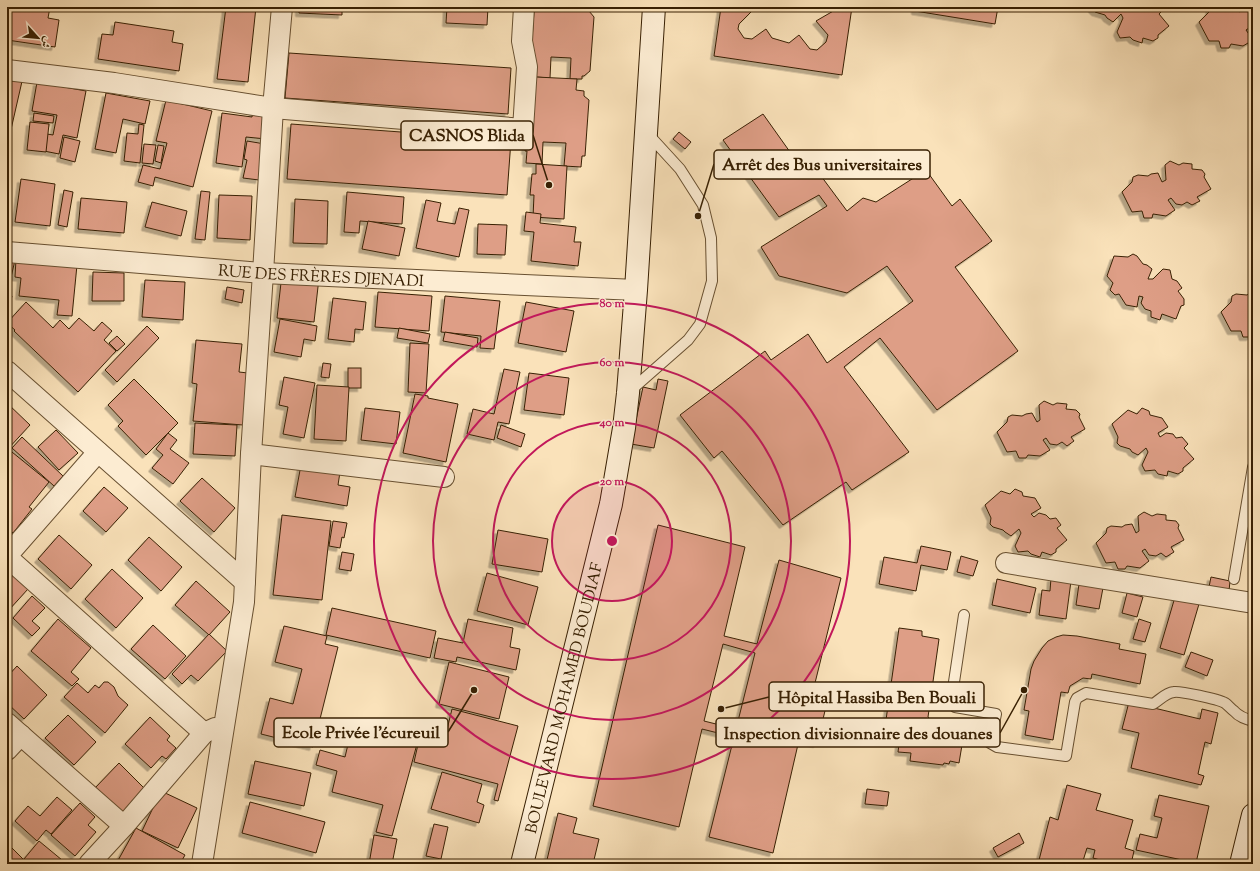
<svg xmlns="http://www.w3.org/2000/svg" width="1260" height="871" font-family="'Sorts Mill Goudy',Amiri,serif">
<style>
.building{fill:#de9e86;stroke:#382003;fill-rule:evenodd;filter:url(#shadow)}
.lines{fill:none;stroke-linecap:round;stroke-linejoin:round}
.service-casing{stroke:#685031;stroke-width:12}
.minor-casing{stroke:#685031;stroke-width:22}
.secondary-casing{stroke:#382003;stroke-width:24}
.service{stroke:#fcecd2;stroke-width:10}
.minor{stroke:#fcecd2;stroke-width:20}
.secondary{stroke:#fcecd2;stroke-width:22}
.ring{fill:none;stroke:#c2185b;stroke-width:2}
.labels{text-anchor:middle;stroke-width:3;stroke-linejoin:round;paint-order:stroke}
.street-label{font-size:16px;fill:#382003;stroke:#fcecd2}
.centre{fill:#c2185b;stroke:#fcecd2;stroke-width:2}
.ring-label{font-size:12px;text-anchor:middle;font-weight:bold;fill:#c2185b;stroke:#fcecd2;stroke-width:3;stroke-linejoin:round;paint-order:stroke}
.leader{fill:none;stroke:#382003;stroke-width:1.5}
.callout-dot{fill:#382003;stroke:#fcecd2;stroke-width:1.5}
.callout{fill:#fcecd2;stroke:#382003;stroke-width:1.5}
.callout-label{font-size:17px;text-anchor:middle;font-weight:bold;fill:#382003}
</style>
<defs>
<filter id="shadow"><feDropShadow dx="-3.5" dy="3.5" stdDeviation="0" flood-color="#0004"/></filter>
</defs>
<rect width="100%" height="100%" fill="#fae2ba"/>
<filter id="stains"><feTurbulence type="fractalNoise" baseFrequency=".005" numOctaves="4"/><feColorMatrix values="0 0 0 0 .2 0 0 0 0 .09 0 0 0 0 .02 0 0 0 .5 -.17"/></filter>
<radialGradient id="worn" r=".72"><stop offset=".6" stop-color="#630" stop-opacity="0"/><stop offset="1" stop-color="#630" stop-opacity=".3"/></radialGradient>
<g class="building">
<polygon points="7,7 50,7 48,18 59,20 55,47 7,40"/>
<polygon points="226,7 256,7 248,82 217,79"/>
<polygon points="299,7 342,7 342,15 299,13"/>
<polygon points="447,7 488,7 487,25 446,23"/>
<polygon points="539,7 589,8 589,11 594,17 590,71 584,76 582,76 582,79 570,79 571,58 551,57 550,78 536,77 530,68 534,11"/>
<polygon points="721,7 750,7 752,11 739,24 738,29 744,38 752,39 766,29 772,38 789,43 799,35 810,49 817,50 826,42 828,35 816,21 835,10 835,7 852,7 842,75 714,56"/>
<polygon points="915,7 998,7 995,24 915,11"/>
<polygon points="1092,7 1160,7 1163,10 1159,14 1169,26 1158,35 1158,38 1153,41 1143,38 1142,43 1133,40 1130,37 1120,38 1117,32 1123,18 1121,14 1113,22 1107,18 1105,15 1095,12 1092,9"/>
<polygon points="1210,7 1237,7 1239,12 1243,9 1243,7 1253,7 1253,34 1249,28 1246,30 1253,40 1243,46 1231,44 1229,48 1221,48 1219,41 1209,41 1199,22 1209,12"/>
<polygon points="115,22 174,31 172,42 183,44 179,71 98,59 102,34 113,35"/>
<polygon points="289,53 511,68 508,114 285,98"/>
<polygon points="7,73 23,77 7,147"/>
<polygon points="536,77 577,79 576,90 584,91 584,96 589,100 585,156 582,156 581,167 564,166 566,143 543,142 542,164 526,163 527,151 525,151 528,96"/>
<polygon points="37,82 86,91 77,138 63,135 59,154 44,151 47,134 53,135 57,115 32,111"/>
<polygon points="106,93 150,101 145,124 123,119 116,153 95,149"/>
<polygon points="166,100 212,111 193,187 155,177 153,186 138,182 143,165 160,169 167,143 156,141"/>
<polygon points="253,111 270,113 266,139 246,137 242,167 216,163 222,113 252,117"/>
<polygon points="34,113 54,116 53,123 33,121"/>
<polygon points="763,114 795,159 804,153 847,211 863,198 876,202 926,170 952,206 960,199 992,241 955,267 1018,351 937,410 880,338 844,367 909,452 852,490 846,482 783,525 722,451 714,458 680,415 765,351 771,360 808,334 827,363 913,301 887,266 847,293 779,276 761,247 827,206 819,195 779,217 723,140"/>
<polygon points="30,122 49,124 46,152 27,150"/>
<polygon points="139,124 144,125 140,163 124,161 127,133 138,134"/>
<polygon points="291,124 511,140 507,195 287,179"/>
<polygon points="679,132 691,142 685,149 673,139"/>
<polygon points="64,137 80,141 75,162 60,158"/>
<polygon points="247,141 265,144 259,180 243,178 247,160 244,159"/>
<polygon points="144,144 156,145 153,164 142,163"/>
<polygon points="158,145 164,146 161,163 155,161"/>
<polygon points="1170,161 1179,165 1183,163 1192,164 1192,169 1202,170 1205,174 1204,177 1211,189 1197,197 1200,201 1192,205 1187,202 1182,205 1176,204 1171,198 1168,200 1175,210 1166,216 1153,214 1152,218 1144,218 1142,211 1132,212 1122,192 1132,182 1133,177 1138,175 1148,176 1151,174 1158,173 1162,182 1166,180 1165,165"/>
<polygon points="536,164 567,166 564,219 533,217 534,195 530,195 532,174 536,174"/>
<polygon points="21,179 55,184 50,226 15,222"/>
<polygon points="64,190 73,192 67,227 58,225"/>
<polygon points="201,191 210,192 205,240 195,239"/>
<polygon points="347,192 404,197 402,224 360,221 359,233 344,232"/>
<polygon points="219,195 252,196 250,240 217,238"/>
<polygon points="81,198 127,202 124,233 78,229"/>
<polygon points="295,199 328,201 327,244 293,243"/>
<polygon points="426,200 441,203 437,221 455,224 459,208 469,210 459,257 416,248"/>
<polygon points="152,202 187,211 181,236 145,227"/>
<polygon points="526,212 541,214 540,223 576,227 574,242 581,242 578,266 531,261 534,232 524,231"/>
<polygon points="368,221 405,228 399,256 362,249"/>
<polygon points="478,224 507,225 505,255 477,254"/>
<polygon points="1133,254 1137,256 1143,264 1147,265 1152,269 1148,279 1153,279 1163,269 1170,270 1172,279 1177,281 1182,288 1178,291 1184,299 1184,305 1181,306 1176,319 1162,314 1160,320 1151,317 1151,311 1145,309 1141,303 1143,297 1139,296 1137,307 1126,305 1119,294 1115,295 1110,290 1113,283 1107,276 1114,256 1128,257"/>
<polygon points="7,258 15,260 7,295"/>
<polygon points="16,259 77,265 72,316 57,315 59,300 19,296 21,278 15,277"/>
<polygon points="93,272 124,273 124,301 92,301"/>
<polygon points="282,274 319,278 314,322 277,318"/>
<polygon points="145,280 185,282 183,320 142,317"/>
<polygon points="227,287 244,290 242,303 225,299"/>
<polygon points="378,292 432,296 429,331 375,327"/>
<polygon points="1250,293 1253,293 1253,334 1250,337 1243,337 1241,331 1231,331 1221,312 1231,302 1232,296 1236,294 1247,295"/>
<polygon points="7,295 12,296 7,315"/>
<polygon points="445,296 500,301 494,349 480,348 481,336 441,332"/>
<polygon points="333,298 366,302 363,330 355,329 354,342 328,339"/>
<polygon points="26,302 53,328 60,320 69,329 79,318 94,331 102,322 112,331 104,340 116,351 78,392 14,331 15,330 7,323"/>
<polygon points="526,302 574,311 566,352 518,343"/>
<polygon points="280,319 317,326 315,341 304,339 301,357 274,352"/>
<polygon points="147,326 159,338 117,382 105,370"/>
<polygon points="399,328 430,334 428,343 397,338"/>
<polygon points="445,332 478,338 477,347 443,341"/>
<polygon points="117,336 125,344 117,351 109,343"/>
<polygon points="196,340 242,344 239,372 248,373 243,425 193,421 197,384 192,383"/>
<polygon points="410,343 429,344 426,393 408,392"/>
<polygon points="323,363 331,364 329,378 321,377"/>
<rect x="348" y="368" width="13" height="20"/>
<polygon points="504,369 520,372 509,424 498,422 494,440 467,434 473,409 494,414"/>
<polygon points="529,373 569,378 564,415 524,410"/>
<polygon points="284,377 315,383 304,438 283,434 288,407 279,405"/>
<polygon points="134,379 178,423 146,455 118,426 123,421 108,405"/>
<polygon points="658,379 668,381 654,448 631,444 643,387 656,390"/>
<polygon points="317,385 349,387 346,441 314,439"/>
<polygon points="415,394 428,396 428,398 458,404 446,462 403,453"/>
<polygon points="1044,401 1053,405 1057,403 1067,404 1066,409 1076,410 1080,414 1079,417 1085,429 1071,437 1074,441 1067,446 1062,442 1057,445 1050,444 1046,438 1043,440 1050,450 1040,456 1028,455 1026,458 1019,458 1016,451 1007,452 997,432 1007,422 1008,417 1012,415 1022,416 1026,414 1032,413 1037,422 1040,420 1039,405"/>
<polygon points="7,403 30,425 7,450"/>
<polygon points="365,408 400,412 396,444 361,440"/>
<polygon points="1142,408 1149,411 1150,415 1162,418 1168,427 1158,433 1160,437 1166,433 1173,434 1176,438 1182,437 1188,444 1184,448 1194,459 1183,468 1183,471 1178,474 1168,471 1167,476 1158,474 1155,470 1145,471 1142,465 1148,452 1146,448 1138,455 1132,452 1130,449 1120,446 1117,443 1118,437 1112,424 1128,410 1137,414"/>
<polygon points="195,423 237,425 235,456 193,454"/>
<polygon points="501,425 525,434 521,447 497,438"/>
<polygon points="56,430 78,453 59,470 38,447"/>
<polygon points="168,433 177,440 170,449 189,463 173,484 152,468 163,455 156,449"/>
<polygon points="22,437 63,476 54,486 12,448"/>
<polygon points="7,448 49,482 29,507 32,509 13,533 7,528"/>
<polygon points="301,465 340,472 338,485 350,487 347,506 295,497"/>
<polygon points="202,478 235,508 214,532 180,501"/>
<polygon points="104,487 128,508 106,532 83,511"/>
<polygon points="1015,489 1022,492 1023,496 1035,498 1041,508 1031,514 1034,517 1039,513 1046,515 1050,519 1056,518 1061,525 1057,528 1067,540 1056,549 1056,552 1051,555 1042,552 1040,557 1031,554 1028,551 1018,552 1015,546 1021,533 1019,529 1011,536 1005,532 1003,530 993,527 990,524 991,518 985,505 1001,491 1010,494"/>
<polygon points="1144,512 1152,516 1157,514 1166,515 1166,520 1176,521 1179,525 1178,528 1184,540 1171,547 1174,552 1166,557 1161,553 1156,556 1149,555 1145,549 1142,551 1149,561 1140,568 1127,566 1125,569 1118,569 1115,562 1106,563 1096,543 1106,533 1107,528 1111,526 1122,527 1125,525 1132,524 1136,533 1139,531 1138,516"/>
<polygon points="282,515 331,521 322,600 273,595"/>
<polygon points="333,521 347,523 344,538 342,537 340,548 329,546"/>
<path d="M658 525 745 547 724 636 757 644 779 560 841 578 814 687 830 690 817 744 799 740 773 853 709 837 734 737 702 729 679 827 593 806ZM723 644 755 653 736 729 704 721Z"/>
<polygon points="498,530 548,539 542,572 492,564"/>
<polygon points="59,535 92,565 71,589 38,559"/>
<polygon points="149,537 182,567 161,591 128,560"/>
<polygon points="921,546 951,552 947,570 921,565 916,591 879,584 884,557 917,563"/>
<polygon points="342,552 354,554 351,571 339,569"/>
<polygon points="961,556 978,561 973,576 957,572"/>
<polygon points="112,569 143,598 116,628 85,599"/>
<polygon points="9,571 28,589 8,611 7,610 7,573"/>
<polygon points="487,573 538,587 528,625 477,611"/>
<polygon points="1211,577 1230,581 1229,591 1209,587"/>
<polygon points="1051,578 1071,581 1066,619 1039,615 1042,590 1050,591"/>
<polygon points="997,579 1036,588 1030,613 992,605"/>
<polygon points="196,581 230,612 209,635 175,605"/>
<polygon points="1079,584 1103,588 1099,609 1076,605"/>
<polygon points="1127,593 1143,597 1137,617 1122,613"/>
<polygon points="32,596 45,608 32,621 40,628 32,636 13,618"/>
<polygon points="1175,597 1199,604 1184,655 1160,648"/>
<polygon points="332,608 436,631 430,658 326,635"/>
<polygon points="58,619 91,648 71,672 79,679 72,686 31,651"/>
<polygon points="468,619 513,628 510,647 520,649 516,670 457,657 456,662 434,658 438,638 463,643"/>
<polygon points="1139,619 1151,623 1145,642 1133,639"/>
<polygon points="153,625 186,656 165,679 131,649"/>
<polygon points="284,626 327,636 325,644 338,647 313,747 261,734 270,698 293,704 302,669 275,662"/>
<polygon points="899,628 922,631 922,636 939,639 928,717 930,719 956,723 953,743 962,745 959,763 950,761 949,764 944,763 943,765 910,761 911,753 898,752 900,736 884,734"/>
<polygon points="209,634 227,651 198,681 191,675 182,684 172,674"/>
<polygon points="1063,635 1077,636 1120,644 1119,649 1146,654 1140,684 1092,674 1091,679 1083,678 1070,686 1068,693 1061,692 1053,740 1025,735 1029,711 1024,710 1031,669 1034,661 1042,648 1048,641 1056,637"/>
<polygon points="1191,652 1213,660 1207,676 1185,667"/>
<polygon points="449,662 509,677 499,719 439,704"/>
<polygon points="17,666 47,695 24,719 7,703 7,677"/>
<polygon points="104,682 108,682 114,687 118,696 128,705 105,733 64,697 77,683 88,693 95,685 99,688"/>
<polygon points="1129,702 1200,719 1202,709 1218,713 1211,744 1205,742 1198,774 1204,776 1201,785 1131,768 1139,733 1122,729"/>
<polygon points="452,709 518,726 498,801 494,800 498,784 414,762 419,740 443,746"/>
<polygon points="68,715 96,742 74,765 45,738"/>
<polygon points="150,717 170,736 167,740 176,748 166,759 162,756 151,768 125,744"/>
<polygon points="364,730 417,744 392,836 376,832 383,805 332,792 337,771 316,765 320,750 345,757 350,736 362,739"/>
<polygon points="255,761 311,773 304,806 248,794"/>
<polygon points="119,763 146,790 123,814 95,788"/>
<polygon points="442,772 482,784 477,802 484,805 479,823 431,809"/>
<polygon points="1067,785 1101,794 1096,810 1133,820 1125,848 1134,851 1131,864 1114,864 1093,858 1095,850 1087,848 1082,864 1038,864 1050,817 1058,820"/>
<polygon points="867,789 889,792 887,806 865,804"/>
<polygon points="161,791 197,808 178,848 142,831"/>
<polygon points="1159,795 1209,806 1196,863 1136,850 1140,834 1157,838 1162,818 1154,816"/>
<polygon points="57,797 72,810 51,834 46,830 37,841 15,821 28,806 40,816"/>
<polygon points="250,802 325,822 316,853 242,833"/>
<polygon points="80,803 95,817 88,825 96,832 75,856 51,835"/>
<polygon points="558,813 577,818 573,833 599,839 593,864 546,864"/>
<polygon points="434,824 448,827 441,859 426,856"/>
<polygon points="136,828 185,855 180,864 116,864"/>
<polygon points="1019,833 1024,843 998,857 993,848"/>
<polygon points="374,835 397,839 392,864 369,864"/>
<polygon points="39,841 62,860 58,864 30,864 24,859"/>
<polygon points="9,845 28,864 7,864 7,848"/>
</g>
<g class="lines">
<defs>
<g id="service">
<polyline points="630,391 688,340 700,324 712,281 711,238 703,205 680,169 647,133"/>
<polyline points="1234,579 1253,467"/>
<path d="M964 615 951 702 955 707 996 714 990 743 997 747 1066 756 1075 702 1077 698 1086 693 1153 704C1160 700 1165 693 1174 692 1180 691 1218 699 1225 703 1228 705 1231 709 1234 711 1239 717 1246 719 1253 721"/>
</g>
<g id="minor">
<polyline points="7,70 114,83 273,108 523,129 527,67 522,41 524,7"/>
<path id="s1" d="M7 252 263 273 636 290"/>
<polyline points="7,371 245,582"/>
<polyline points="251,454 444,477"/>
<polyline points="7,556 98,452"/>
<polyline points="7,557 204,733"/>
<polyline points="1006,563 1253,603"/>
<polyline points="7,723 124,826"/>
<polyline points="7,750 21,735"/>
<polyline points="89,864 124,826 204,733 215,728"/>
<polyline points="202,864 244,602 251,454 263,273 273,108 282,7"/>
</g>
<g id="secondary">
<path id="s2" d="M522 864 611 504 624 428 628 393 636 290 654 7"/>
<polyline points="1241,864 1253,815"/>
</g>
</defs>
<use href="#service" class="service-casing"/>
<use href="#minor" class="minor-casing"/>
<use href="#secondary" class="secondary-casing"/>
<use href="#service" class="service"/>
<use href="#minor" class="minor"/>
<use href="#secondary" class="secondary"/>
</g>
<circle cx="612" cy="541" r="60" fill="#c2185b" fill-opacity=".12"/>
<g class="ring">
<circle cx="612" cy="541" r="60"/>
<circle cx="612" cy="541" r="119"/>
<circle cx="612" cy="541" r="179"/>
<circle cx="612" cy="541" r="238"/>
</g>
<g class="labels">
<g class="street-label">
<text dy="6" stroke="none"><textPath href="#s1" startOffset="315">RUE DES FRÈRES DJENADI</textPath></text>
<text dy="6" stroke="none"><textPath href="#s2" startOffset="171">BOULEVARD MOHAMED BOUDIAF</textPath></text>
</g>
</g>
<circle cx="612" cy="541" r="6" class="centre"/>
<g class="ring-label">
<text x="612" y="307">80 m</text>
<text x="612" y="366">60 m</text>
<text x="612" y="426">40 m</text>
<text x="612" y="485">20 m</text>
</g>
<path class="leader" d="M549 185L533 135M698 216L714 164M721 709L769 697M474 690L448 732M1024 690L1000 733"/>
<g class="callout-dot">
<circle cx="549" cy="185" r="4"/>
<circle cx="698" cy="216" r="4"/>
<circle cx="721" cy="709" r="4"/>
<circle cx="474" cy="690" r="4"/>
<circle cx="1024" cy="690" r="4"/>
</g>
<g class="callout">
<rect x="401" y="121" width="132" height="29" rx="4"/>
<rect x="714" y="150" width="216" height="29" rx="4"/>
<rect x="769" y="682" width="215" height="29" rx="4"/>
<rect x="274" y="718" width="174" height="29" rx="4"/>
<rect x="716" y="718" width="284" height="29" rx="4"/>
</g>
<g class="callout-label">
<text x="467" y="141">CASNOS Blida</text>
<text x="822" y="170">Arrêt des Bus universitaires</text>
<text x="877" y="703">Hôpital Hassiba Ben Bouali</text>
<text x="361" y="738">Ecole Privée l'écureuil</text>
<text x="858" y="739">Inspection divisionnaire des douanes</text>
</g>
<rect width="1260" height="871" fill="none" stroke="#fae2ba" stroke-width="24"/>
<rect x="8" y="8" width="1244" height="855" fill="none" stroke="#382003" stroke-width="2"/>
<rect x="12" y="12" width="1236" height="847" fill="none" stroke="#382003"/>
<g transform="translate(38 38) rotate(117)" stroke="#fcecd2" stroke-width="3" paint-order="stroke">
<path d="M0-3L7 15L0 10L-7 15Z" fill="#382003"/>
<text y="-6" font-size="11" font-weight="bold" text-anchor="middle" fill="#382003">ش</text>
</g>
<rect width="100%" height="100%" filter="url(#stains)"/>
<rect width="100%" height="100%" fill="url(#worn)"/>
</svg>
